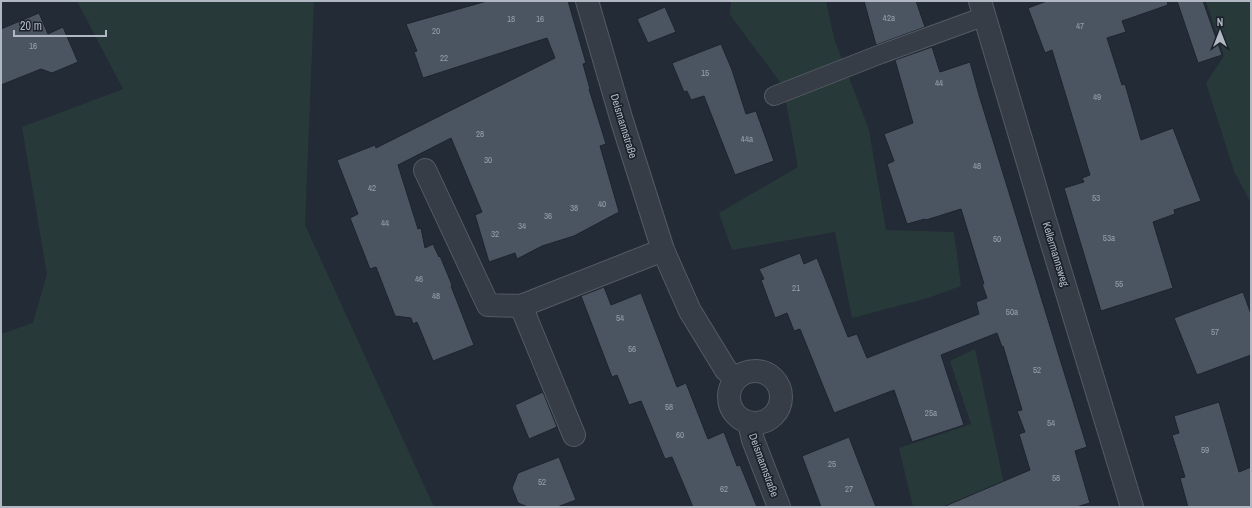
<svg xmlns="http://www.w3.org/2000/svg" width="1252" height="508" font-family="'Archivo Narrow',sans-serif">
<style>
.green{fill:#283939}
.building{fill:#4b5562;stroke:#1e242e}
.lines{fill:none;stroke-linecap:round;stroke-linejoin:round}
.service-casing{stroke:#545b65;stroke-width:20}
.minor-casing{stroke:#545b65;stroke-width:24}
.service{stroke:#363d47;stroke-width:18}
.minor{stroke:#363d47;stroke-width:22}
.labels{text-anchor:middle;stroke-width:3.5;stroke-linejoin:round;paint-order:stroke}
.number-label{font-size:9px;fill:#989fab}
.street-label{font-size:11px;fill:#b1b8c3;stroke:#1c222c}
</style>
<rect width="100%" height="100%" fill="#232b36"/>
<g class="green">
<polygon points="77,1 314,1 305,225 434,507 1,507 1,334 33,323 47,274 22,127 123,89"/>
<polygon points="731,1 826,1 834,38 869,130 886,230 954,232 961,286 928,298 852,318 835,232 732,250 719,213 798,167 783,86 730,15"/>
<polygon points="1206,1 1251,1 1251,203 1234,171 1206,83 1224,56"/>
<polygon points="975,349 1009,507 913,507 899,448 971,424 950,361"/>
</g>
<g class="building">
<polygon points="487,1 568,1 586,63 583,64 590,89 589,89 606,144 600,146 619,212 574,236 542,246 517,259 515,253 489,262 475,215 482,212 451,138 398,165 418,229 421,228 425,248 433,244 439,257 440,256 452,285 451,286 474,345 433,361 417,322 413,324 411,318 395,316 376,267 370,269 350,218 358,214 337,160 375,145 376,148 555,58 547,38 423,78 414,52 417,51 406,24"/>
<polygon points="864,1 916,1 925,27 876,45"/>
<polygon points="1047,1 1167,1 1168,5 1122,21 1126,32 1107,38 1122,85 1125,84 1141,140 1173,128 1201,201 1174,210 1175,214 1153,222 1173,288 1101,311 1064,188 1084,182 1082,178 1090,175 1052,50 1045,53 1028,8"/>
<polygon points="1177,1 1203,1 1222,55 1198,63"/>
<polygon points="665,7 676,32 648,43 637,19"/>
<polygon points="39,13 48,34 63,27 78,62 52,73 41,69 1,85 1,29"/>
<polygon points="721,44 732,70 746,114 756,111 774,161 735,175 704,96 691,100 687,91 684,92 672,63"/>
<polygon points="932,47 940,72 970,62 979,95 1087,447 1075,451 1090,503 1076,507 943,507 1030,470 1019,434 1025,432 1017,411 1022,410 1003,346 1002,347 997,333 941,355 964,425 912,442 894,390 834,413 800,329 794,331 787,313 775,318 761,280 764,279 759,269 800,253 804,264 817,258 848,337 857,334 867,358 979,314 976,302 987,298 982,284 984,284 961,209 926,220 925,219 907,224 887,164 894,161 884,134 913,123 895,60"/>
<polygon points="604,287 611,305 641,293 677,387 686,383 708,439 724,432 737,466 740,465 757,507 693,507 672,457 665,459 641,401 629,405 617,375 612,377 581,296"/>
<polygon points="1243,292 1251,314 1251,355 1197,375 1174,318"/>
<polygon points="543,392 557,427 529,439 515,405"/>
<polygon points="1219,402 1239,472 1251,467 1251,507 1188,507 1180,478 1185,477 1172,435 1179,433 1174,416"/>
<polygon points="849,437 876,507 821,507 802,456"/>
<polygon points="559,457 576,500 557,507 528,507 518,503 512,488 518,473"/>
</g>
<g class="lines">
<defs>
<polyline id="service" points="774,96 881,54 985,16"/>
<g id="minor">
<polyline points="587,1 622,121 663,250 690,311 726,370 736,378"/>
<polyline points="980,1 1050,237 1132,507"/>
<polyline points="425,170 488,305 521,306 663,250"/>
<polyline points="521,306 574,435"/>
<circle cx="755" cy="397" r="26"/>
<polyline points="749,423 753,440 779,507"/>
</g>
</defs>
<use href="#service" class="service-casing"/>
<use href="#minor" class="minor-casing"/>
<use href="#service" class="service"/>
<use href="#minor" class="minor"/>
</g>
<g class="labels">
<g class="number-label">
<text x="889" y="21">42a</text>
<text x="511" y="22">18</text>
<text x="540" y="22">16</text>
<text x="1080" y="29">47</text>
<text x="436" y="34">20</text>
<text x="33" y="49">16</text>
<text x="444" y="61">22</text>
<text x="705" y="76">15</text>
<text x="939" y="86">44</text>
<text x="1097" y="100">49</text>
<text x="480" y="137">28</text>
<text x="747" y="142">44a</text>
<text x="488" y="163">30</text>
<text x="977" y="169">48</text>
<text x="372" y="191">42</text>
<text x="1096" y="201">53</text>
<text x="602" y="207">40</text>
<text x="574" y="211">38</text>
<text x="548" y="219">36</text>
<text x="385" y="226">44</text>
<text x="522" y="229">34</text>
<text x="495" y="237">32</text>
<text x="1109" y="241">53a</text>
<text x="997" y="242">50</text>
<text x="419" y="282">46</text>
<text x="1119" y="287">55</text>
<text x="796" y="291">21</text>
<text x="436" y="299">48</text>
<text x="1012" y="315">50a</text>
<text x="620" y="321">54</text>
<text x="1215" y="335">57</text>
<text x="632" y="352">56</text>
<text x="1037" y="373">52</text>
<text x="669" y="410">58</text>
<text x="931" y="416">25a</text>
<text x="1051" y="426">54</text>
<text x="680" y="438">60</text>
<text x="1205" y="453">59</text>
<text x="832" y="467">25</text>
<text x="1056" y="481">58</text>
<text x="542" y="485">52</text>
<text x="724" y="492">62</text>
<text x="849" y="492">27</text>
</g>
<g class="street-label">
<text transform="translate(624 126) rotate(73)" y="4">Deismannstraße</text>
<text transform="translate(1056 254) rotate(73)" y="4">Kellermannsweg</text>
<text transform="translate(764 465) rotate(70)" y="4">Deismannstraße</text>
</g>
</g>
<rect width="1252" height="508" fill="none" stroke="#b1b8c3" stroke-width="4"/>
<g transform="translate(1220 32)" stroke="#1c222c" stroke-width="3" paint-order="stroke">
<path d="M0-3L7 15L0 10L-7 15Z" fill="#b1b8c3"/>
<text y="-6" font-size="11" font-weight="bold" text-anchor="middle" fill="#b1b8c3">N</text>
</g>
<path d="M14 30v6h92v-6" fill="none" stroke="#b1b8c3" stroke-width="2"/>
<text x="20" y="30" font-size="12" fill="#b1b8c3" stroke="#1c222c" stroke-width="3" paint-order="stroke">20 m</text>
</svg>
